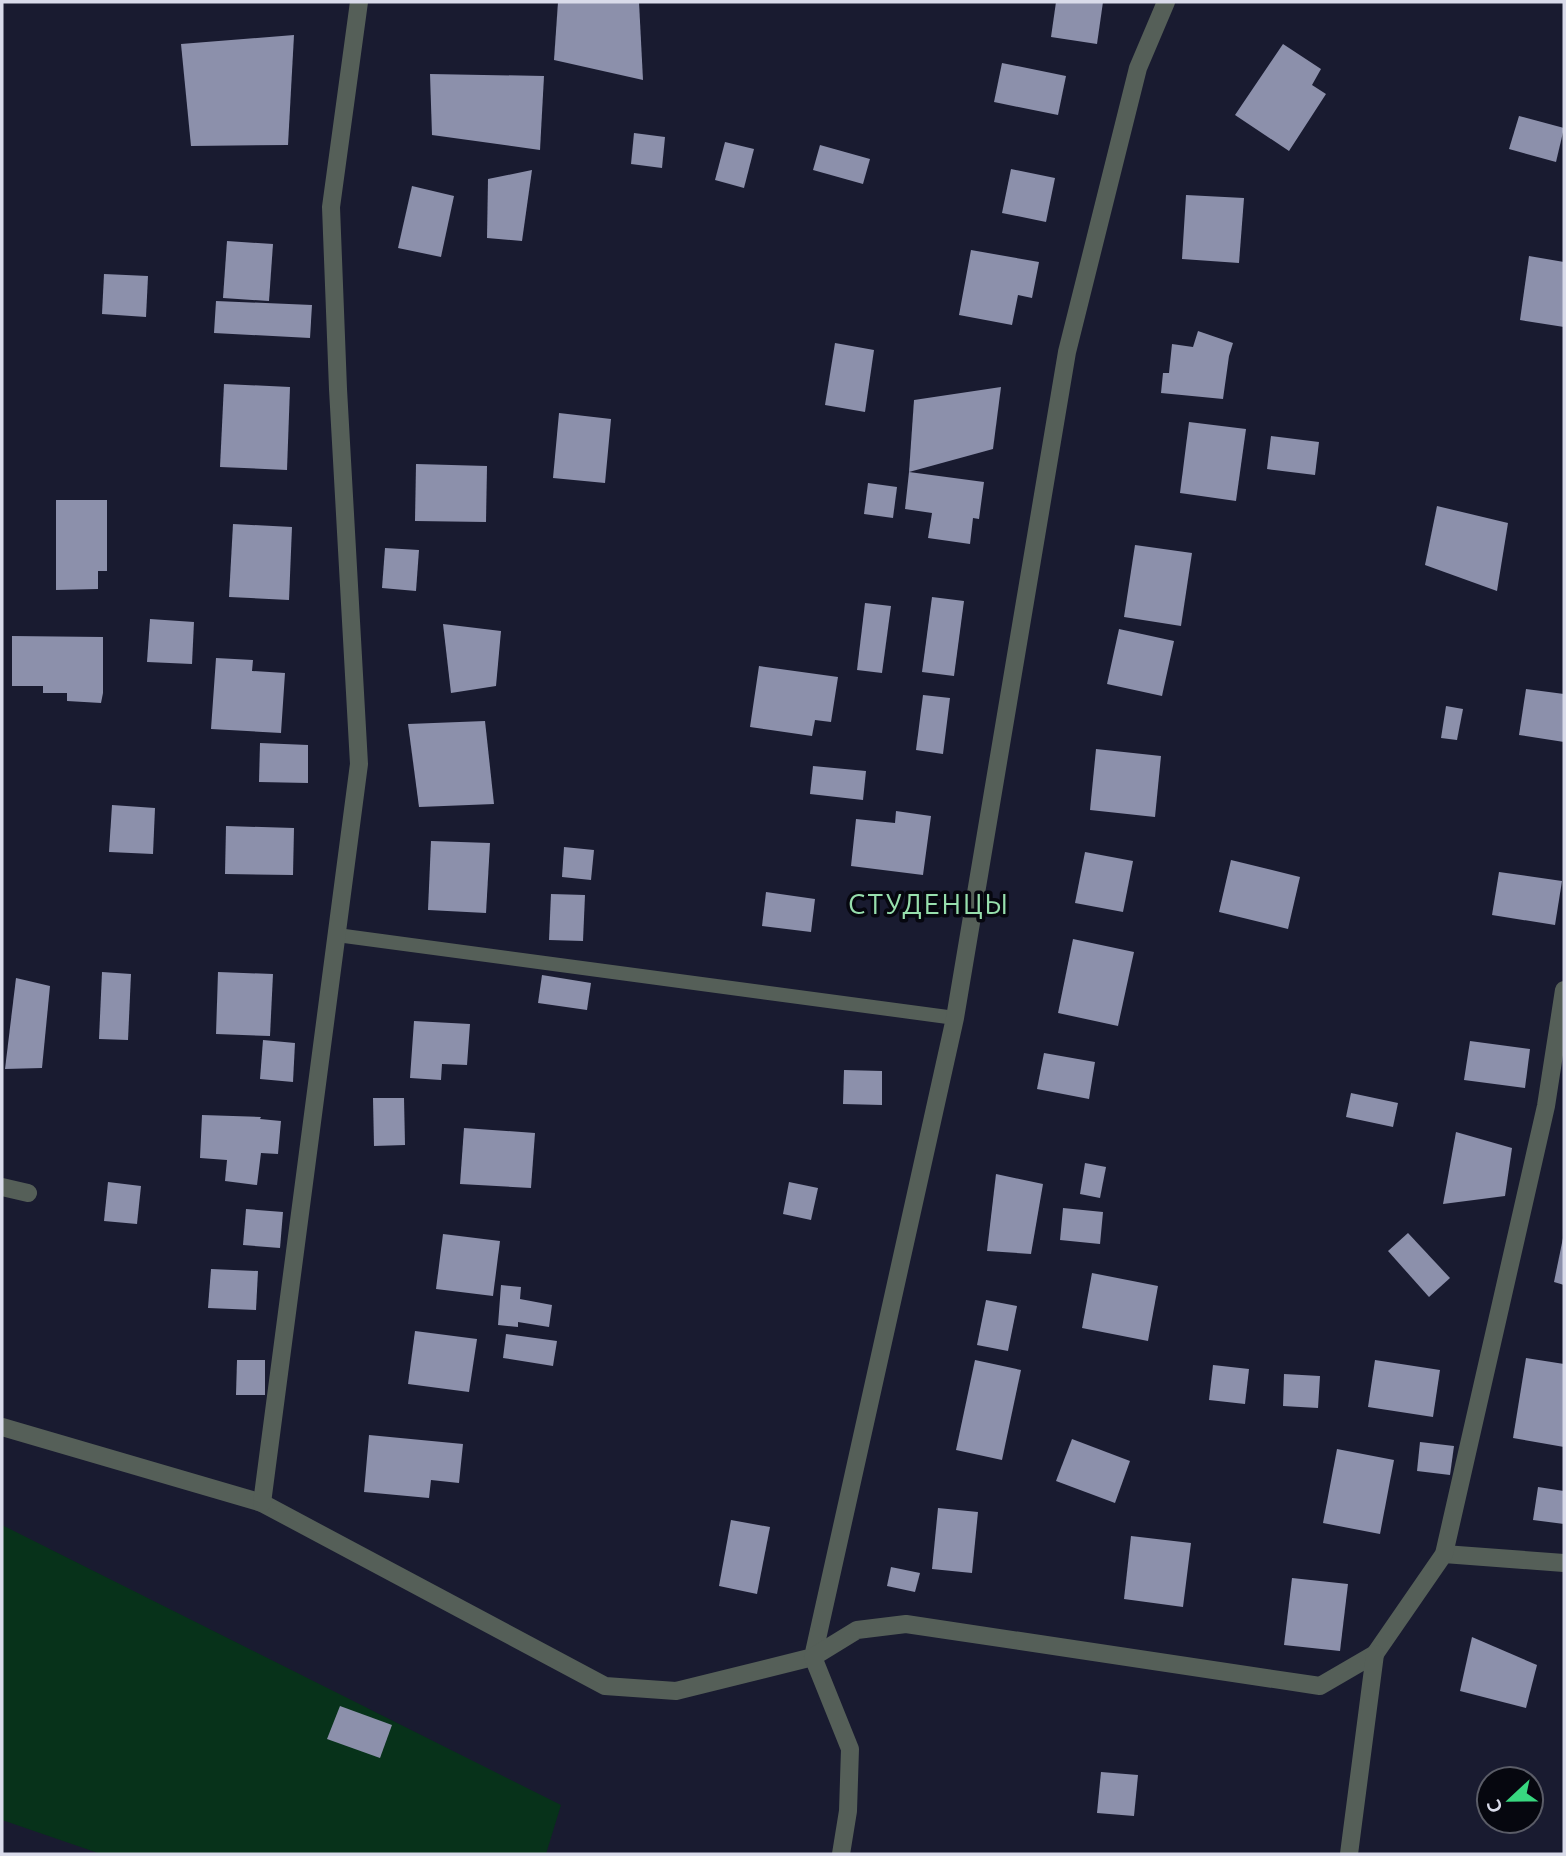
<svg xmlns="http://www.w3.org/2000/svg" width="1566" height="1856" font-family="Ubuntu,sans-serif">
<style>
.green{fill:#07321a}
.building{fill:#8c90ab}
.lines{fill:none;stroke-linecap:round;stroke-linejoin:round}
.service{stroke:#555f58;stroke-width:14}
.minor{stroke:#555f58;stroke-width:18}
.labels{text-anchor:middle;stroke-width:7;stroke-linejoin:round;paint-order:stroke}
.quarter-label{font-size:28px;letter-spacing:2px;fill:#97dfad;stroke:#06070f}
</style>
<rect width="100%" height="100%" fill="#191b30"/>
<polygon class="green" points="2,1525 561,1805 546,1854 101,1854 2,1820"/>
<g class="building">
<polygon points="558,2 639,2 643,80 554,60"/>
<polygon points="1056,2 1103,2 1097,44 1051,37"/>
<polygon points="294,35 288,145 191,146 181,44"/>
<polygon points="1283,44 1321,69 1312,85 1326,94 1289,151 1235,115"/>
<polygon points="1002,63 1066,76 1058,115 994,102"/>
<polygon points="430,74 544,76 540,150 432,135"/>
<polygon points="1519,116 1564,128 1556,162 1509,149"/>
<polygon points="634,133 665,137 662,168 631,164"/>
<polygon points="725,142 754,149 744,188 715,180"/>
<polygon points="820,145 870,159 863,184 813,170"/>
<polygon points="1011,169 1055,178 1046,222 1002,213"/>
<polygon points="532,170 522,241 487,238 488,179"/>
<polygon points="412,186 454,196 441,257 398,248"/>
<polygon points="1186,195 1244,198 1239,263 1182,259"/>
<polygon points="227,241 273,244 269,301 223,298"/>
<polygon points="971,250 1039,262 1032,298 1018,295 1012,325 959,315"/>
<polygon points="1529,256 1564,262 1564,327 1520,320"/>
<polygon points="104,274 148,276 146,317 102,314"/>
<polygon points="216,301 312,305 310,338 214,333"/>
<polygon points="1198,331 1233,343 1229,356 1223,399 1161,393 1163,373 1169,373 1172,344 1193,347"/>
<polygon points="835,343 874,350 865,412 825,405"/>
<polygon points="224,384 290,387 287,470 220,467"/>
<polygon points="1001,387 993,449 909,472 914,400"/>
<polygon points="559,413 611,419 605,483 553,478"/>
<polygon points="1189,422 1246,429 1236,501 1180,493"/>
<polygon points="1271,436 1319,442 1315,475 1267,469"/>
<polygon points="416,464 487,466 486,522 415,521"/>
<polygon points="909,472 984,482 979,519 973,518 970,544 928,538 932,513 905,509"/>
<polygon points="868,483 897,487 893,518 864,514"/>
<polygon points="56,500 107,500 107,571 98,571 98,589 56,590"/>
<polygon points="1437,506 1508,523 1497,591 1425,565"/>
<polygon points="233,524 292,527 289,600 229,597"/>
<polygon points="1135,545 1192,553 1181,626 1124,617"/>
<polygon points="385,548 419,550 416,591 382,588"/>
<polygon points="932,597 964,601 954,676 922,672"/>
<polygon points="865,603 891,606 882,673 857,670"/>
<polygon points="150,619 194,622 192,664 147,662"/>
<polygon points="443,624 501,631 496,686 451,693"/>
<polygon points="1119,629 1174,641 1162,696 1107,684"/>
<polygon points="12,636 103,637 103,693 101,703 67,701 67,693 43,693 43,686 12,686"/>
<polygon points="216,658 253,660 252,671 285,673 281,733 211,729"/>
<polygon points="759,666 838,677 831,722 815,720 812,736 750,727"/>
<polygon points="1526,689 1564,694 1564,742 1519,735"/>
<polygon points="923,695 950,698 943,754 916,750"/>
<polygon points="1446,706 1463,709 1457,740 1441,738"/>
<polygon points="485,721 494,804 419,807 408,724"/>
<polygon points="260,743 308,745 308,783 259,782"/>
<polygon points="1096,749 1161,756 1155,817 1090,810"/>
<polygon points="813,766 866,771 863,800 810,794"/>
<polygon points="112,805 155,808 153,854 109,852"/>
<polygon points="896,811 931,816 923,875 851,866 856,819 895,823"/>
<polygon points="226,826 294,828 293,875 225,874"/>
<polygon points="431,841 490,843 486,913 428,910"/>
<polygon points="564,847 594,850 591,880 562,877"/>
<polygon points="1085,852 1133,861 1123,912 1075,903"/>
<polygon points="1231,860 1300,877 1288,929 1219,912"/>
<polygon points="1499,872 1562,881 1555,925 1492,915"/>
<polygon points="766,892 815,899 811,932 762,926"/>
<polygon points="551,894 585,895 583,941 549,940"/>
<polygon points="1073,939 1134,952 1118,1026 1058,1013"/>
<polygon points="102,972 131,974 128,1040 99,1039"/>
<polygon points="218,972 273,974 270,1036 216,1034"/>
<polygon points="542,975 591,983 587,1010 538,1003"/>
<polygon points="16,978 50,986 42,1068 5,1069"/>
<polygon points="414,1021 470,1024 467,1065 442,1064 441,1080 410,1078"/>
<polygon points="263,1040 295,1043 293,1082 260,1079"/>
<polygon points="1470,1041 1530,1049 1525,1088 1464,1080"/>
<polygon points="1044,1053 1095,1062 1089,1099 1037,1089"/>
<polygon points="844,1070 882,1071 882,1105 843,1104"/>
<polygon points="1351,1093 1398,1103 1393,1127 1346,1117"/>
<polygon points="373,1098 404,1098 405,1145 374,1146"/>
<polygon points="202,1115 261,1117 260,1119 281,1121 278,1154 261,1153 257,1185 225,1181 227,1160 200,1158"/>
<polygon points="464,1128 535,1133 531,1188 460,1184"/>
<polygon points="1456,1132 1512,1148 1505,1196 1443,1204"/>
<polygon points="1085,1163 1106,1167 1100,1198 1080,1194"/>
<polygon points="996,1174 1043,1184 1031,1254 987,1251"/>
<polygon points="108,1182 141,1186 137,1224 104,1221"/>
<polygon points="789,1182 818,1188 811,1220 783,1214"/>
<polygon points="1063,1208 1103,1212 1100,1244 1060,1240"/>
<polygon points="246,1209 283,1212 280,1248 243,1245"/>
<polygon points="1408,1233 1450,1278 1429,1297 1388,1251"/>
<polygon points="443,1234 500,1241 493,1296 436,1289"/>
<polygon points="1563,1238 1564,1238 1564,1285 1554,1282"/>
<polygon points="211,1269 258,1271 256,1310 208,1308"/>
<polygon points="1092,1273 1158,1286 1148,1341 1082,1328"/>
<polygon points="501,1285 521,1287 520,1299 552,1305 549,1327 518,1322 518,1327 498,1325"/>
<polygon points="986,1300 1017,1306 1008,1351 977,1345"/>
<polygon points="415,1331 477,1339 469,1392 408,1384"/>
<polygon points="506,1334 557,1341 553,1366 503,1358"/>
<polygon points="1526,1358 1564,1364 1564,1447 1513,1438"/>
<polygon points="237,1360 265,1360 265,1395 236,1395"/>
<polygon points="975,1360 1021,1370 1002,1460 956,1450"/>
<polygon points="1375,1360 1440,1370 1433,1417 1368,1407"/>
<polygon points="1213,1365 1249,1369 1245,1404 1209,1400"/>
<polygon points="1284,1374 1320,1376 1318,1408 1283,1406"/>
<polygon points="369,1435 463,1444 459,1483 431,1480 429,1498 364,1492"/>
<polygon points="1072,1439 1130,1461 1115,1503 1056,1481"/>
<polygon points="1420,1442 1454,1446 1450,1475 1417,1471"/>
<polygon points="1337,1449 1394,1460 1380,1534 1323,1523"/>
<polygon points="1538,1487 1564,1491 1564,1524 1533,1520"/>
<polygon points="938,1508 978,1512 972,1573 932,1569"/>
<polygon points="731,1520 770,1527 757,1594 719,1586"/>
<polygon points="1131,1536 1191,1543 1183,1607 1124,1599"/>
<polygon points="891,1567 920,1573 915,1592 887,1586"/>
<polygon points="1292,1578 1348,1584 1340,1651 1284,1645"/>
<polygon points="1472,1637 1537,1665 1526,1708 1460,1691"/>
<polygon points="340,1706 392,1725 380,1758 327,1739"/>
<polygon points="1101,1772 1138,1775 1134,1816 1097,1813"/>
</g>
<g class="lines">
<polyline class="service" points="337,935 955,1018"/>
<g class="minor">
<polyline points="2,1187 28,1193"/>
<polyline points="2,1427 262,1503 605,1686 676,1691 813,1657 955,1018 1067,352 1138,68 1166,2"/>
<polyline points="262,1503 359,764 338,389 331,207 359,2"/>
<polyline points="1444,1554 1564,1563"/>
<polyline points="841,1854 848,1811 850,1749 813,1657 857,1630 906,1624 1320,1686 1375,1654 1444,1554 1546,1106 1564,990"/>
<polyline points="1349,1854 1375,1654"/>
</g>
</g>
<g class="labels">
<g class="quarter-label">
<text x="929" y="914">СТУДЕНЦЫ</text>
</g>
</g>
<rect width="1566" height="1856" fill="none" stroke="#d9dbea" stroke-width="7"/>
<g transform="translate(1510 1800) rotate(248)"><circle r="33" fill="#06070f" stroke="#5a5c67" stroke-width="2"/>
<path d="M0-5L12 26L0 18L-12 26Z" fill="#38d880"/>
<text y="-10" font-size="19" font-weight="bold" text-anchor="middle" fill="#d9dbea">С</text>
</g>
</svg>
